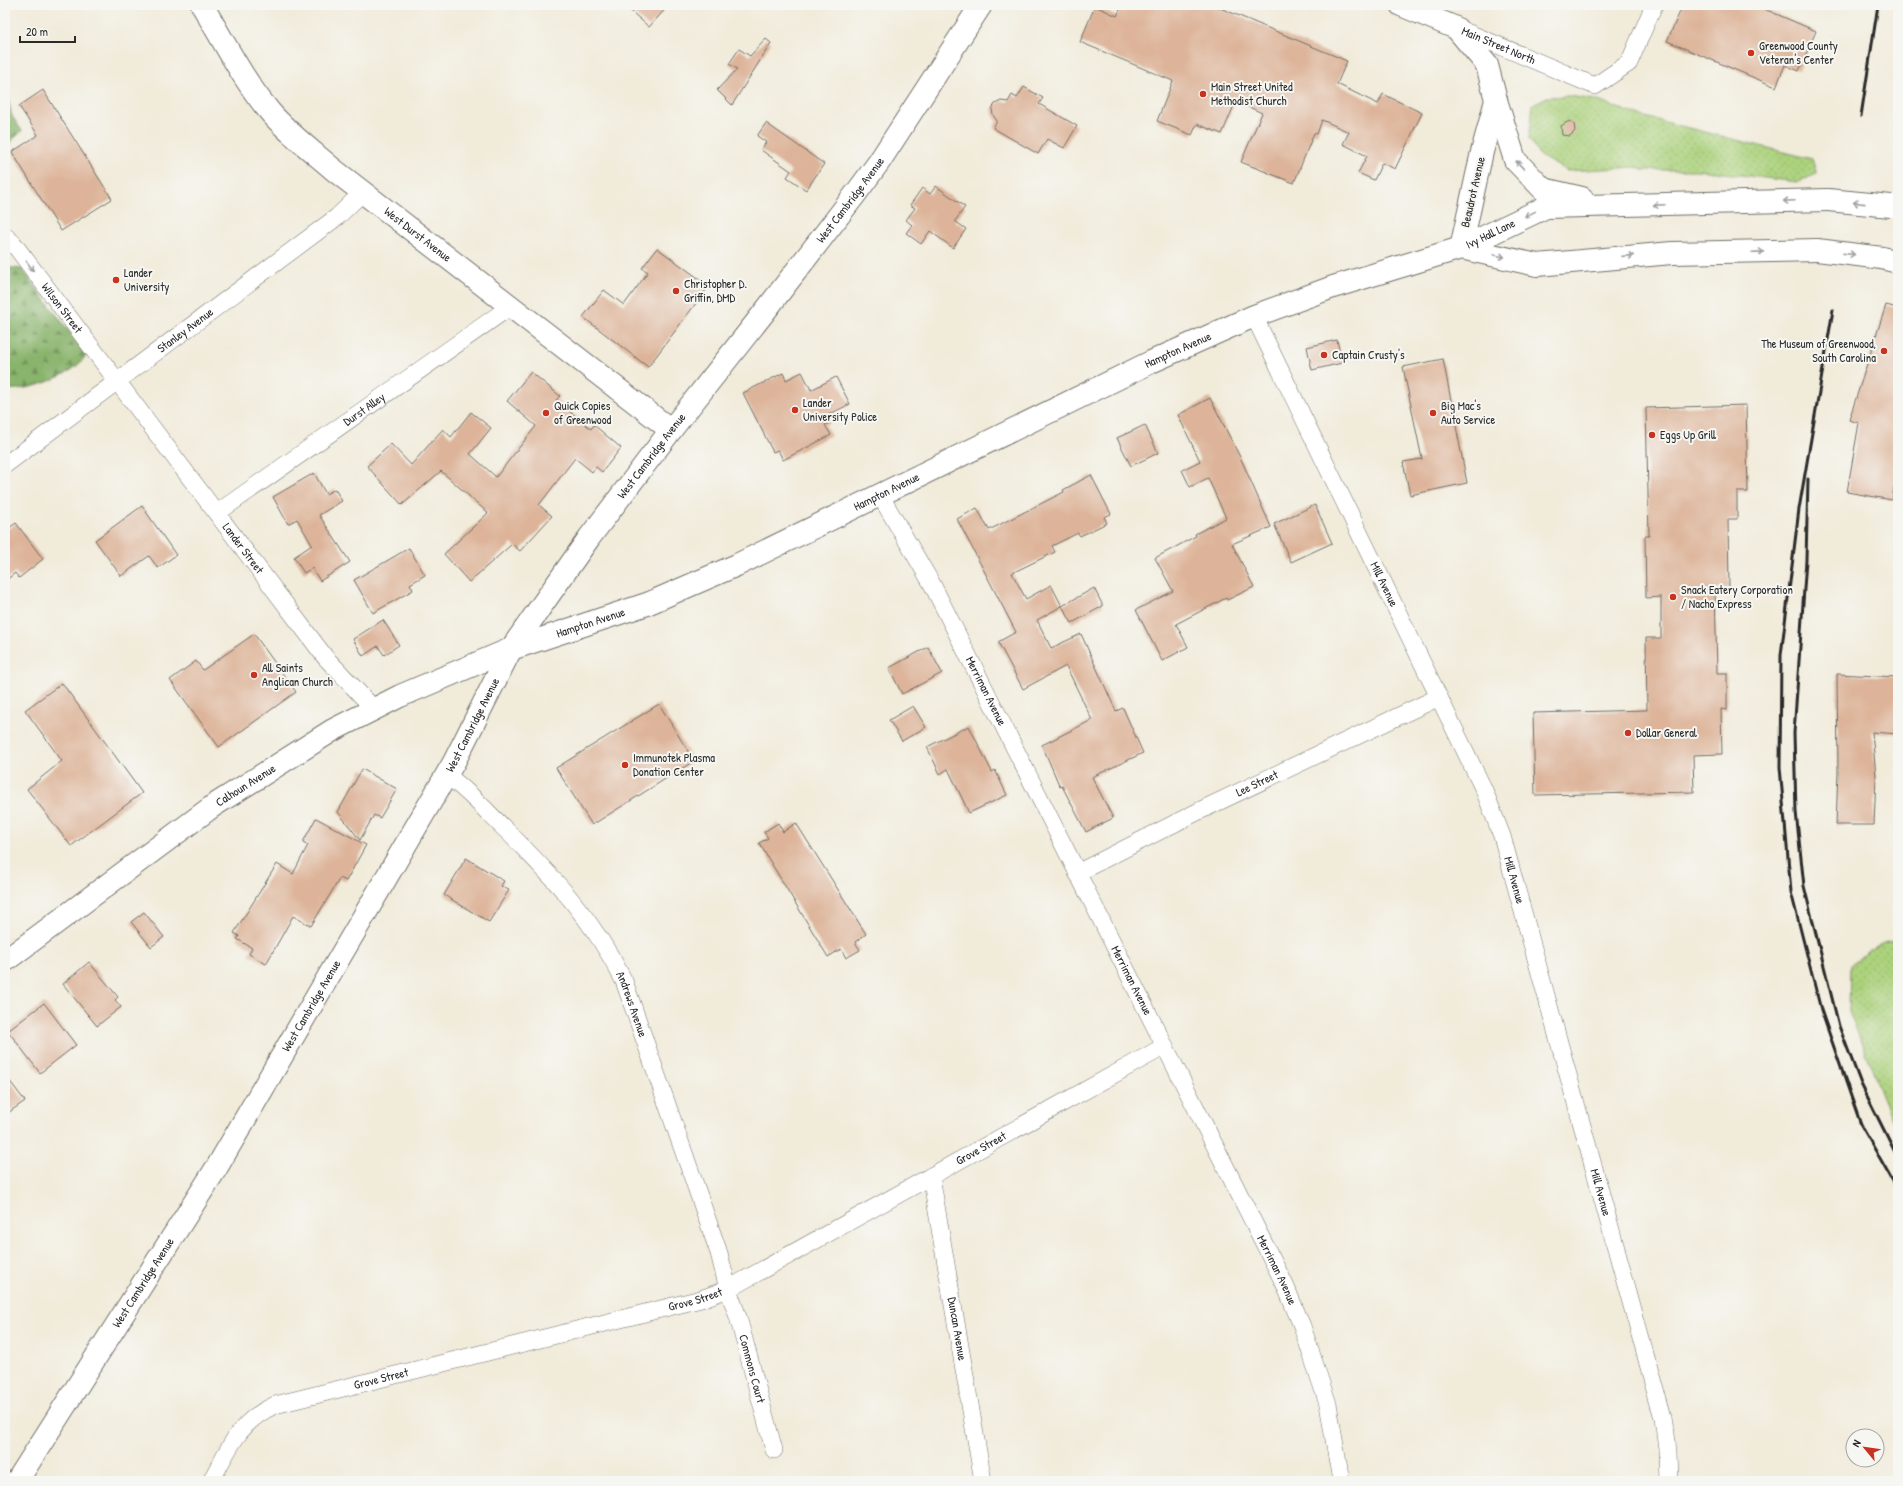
<svg xmlns="http://www.w3.org/2000/svg" width="1903" height="1486" font-family="'Patrick Hand',sans-serif">
<style>
.forest{fill:url(#forest-firs);stroke:#5a704c}
.garden{fill:url(#garden-dots);stroke:#6c7e54}
.building{fill:#ddb499}
.lines{fill:none;stroke-linecap:round;stroke-linejoin:round}
.street-casing{stroke:#706e68;stroke-width:18}
.secondary-casing{stroke:#706e68;stroke-width:24}
.primary-casing{stroke:#706e68;stroke-width:24}
.street{stroke:#fff;stroke-width:17}
.secondary{stroke:#fff;stroke-width:22}
.primary{stroke:#fff;stroke-width:22}
.rail{stroke:#2b2b2b;stroke-width:3}
.primary-bridge-casing{stroke:#706e68;stroke-width:24;stroke-linecap:butt}
.primary-bridge{stroke:#fff;stroke-width:22}
.oneway{stroke:#a0a0a0}
.poi-dot{fill:#c8321e;stroke:#f6f6f2;stroke-width:1.5}
.labels{text-anchor:middle;stroke-width:4;stroke-linejoin:round;paint-order:stroke}
.street-label{font-size:12px;fill:#2b2b2b;stroke:#f6f6f2}
.poi-label{font-size:12px;fill:#2b2b2b;stroke:#f6f6f2;text-anchor:start}
</style>
<defs>
<pattern id="forest-firs" width="22" height="20" patternUnits="userSpaceOnUse"><rect width="22" height="20" fill="#89b46c"/><path d="M5 1l3.5 6h-7zM16 11l3.5 6h-7z" fill="#709359"/></pattern>
<pattern id="garden-dots" width="8" height="8" patternUnits="userSpaceOnUse"><rect width="8" height="8" fill="#acd27d"/><path d="M2 2h.1M6 6h.1" fill="none" stroke="#94b46c" stroke-width="1.8" stroke-linecap="round"/></pattern>
</defs>
<rect width="100%" height="100%" fill="#f6f6f2"/>
<filter id="ink" filterUnits="userSpaceOnUse"><feTurbulence type="fractalNoise" baseFrequency=".025" numOctaves="2"/><feDisplacementMap in="SourceGraphic" scale="8" xChannelSelector="R" yChannelSelector="G"/><feConvolveMatrix kernelMatrix="1 2 1 2 8 2 1 2 1" color-interpolation-filters="sRGB"/></filter>
<filter id="wash" filterUnits="userSpaceOnUse"><feTurbulence type="fractalNoise" baseFrequency=".012" numOctaves="4" result="noise"/><feDisplacementMap in="SourceGraphic" scale="16" xChannelSelector="R" yChannelSelector="G"/><feGaussianBlur stdDeviation="0.9" result="paint"/><feColorMatrix in="noise" values="0 0 0 0 0 0 0 0 0 0 0 0 0 0 0 0 0 1.4 0 .05"/><feComposite in="paint" operator="in"/></filter>
<g filter="url(#wash)">
<rect width="100%" height="100%" fill="#f1ebda"/>
<g class="forest">
<polygon points="5,97 8,98 12,116 22,131 12,140 5,150"/>
<path d="M5 267 22 269 87 355C82 360 77 367 71 370 52 382 27 391 5 389Z"/>
</g>
<g class="garden">
<polygon points="1569,96 1595,100 1641,116 1812,159 1817,174 1797,182 1700,170 1642,170 1637,167 1567,171 1540,156 1529,139 1533,104 1547,97"/>
<polygon points="1898,939 1898,1135 1849,1011 1850,965 1882,942"/>
</g>
<g id="blocks">
<g class="building">
<polygon points="624,5 669,5 649,27"/>
<polygon points="1122,5 1213,5 1347,61 1337,84 1378,104 1383,94 1422,113 1395,169 1382,163 1374,180 1358,173 1367,156 1343,144 1349,132 1322,120 1317,134 1314,133 1294,183 1241,162 1262,113 1236,101 1222,134 1197,124 1192,135 1157,121 1173,81 1080,42 1095,6 1117,16"/>
<polygon points="1683,5 1755,5 1816,31 1799,71 1785,65 1776,87 1667,41"/>
<polygon points="766,39 771,43 732,105 717,90 737,69 729,64 739,49 750,56"/>
<polygon points="1024,87 1043,98 1039,104 1077,126 1064,148 1047,139 1038,154 993,128 997,121 993,115 992,109 995,104 1001,101 1008,102 1012,95 1017,98"/>
<polygon points="43,90 112,199 61,231 12,152 38,135 19,106"/>
<polygon points="1569,121 1574,124 1575,131 1570,136 1562,135 1561,126"/>
<polygon points="766,123 824,164 806,190 787,177 791,171 761,150 766,142 757,136"/>
<polygon points="936,186 965,207 955,221 966,229 953,248 930,231 921,244 906,233 912,225 906,220 915,208 910,205 922,188 930,194"/>
<polygon points="657,248 709,286 648,367 583,317 604,290 624,305 648,272 642,268"/>
<polygon points="1886,305 1898,308 1898,463 1892,500 1847,492 1859,423 1849,420"/>
<polygon points="1337,340 1342,363 1312,370 1307,347"/>
<polygon points="1443,359 1467,483 1410,495 1403,462 1422,459 1403,367"/>
<polygon points="531,372 560,396 556,400 591,429 594,425 621,448 602,472 596,467 592,472 575,458 539,505 552,516 520,551 512,544 469,582 444,554 488,513 441,471 402,505 367,466 391,444 411,465 443,429 451,437 471,412 491,428 470,454 496,477 536,426 507,401"/>
<polygon points="802,372 811,390 836,377 850,404 826,416 830,423 825,425 831,435 783,460 778,450 773,452 743,393 783,373 786,380"/>
<polygon points="1210,398 1241,459 1271,527 1232,544 1254,587 1227,600 1226,598 1176,624 1188,647 1162,661 1136,610 1173,591 1155,558 1196,536 1195,534 1226,518 1208,478 1190,487 1182,470 1200,461 1178,415"/>
<polygon points="1746,405 1748,492 1737,492 1737,519 1728,519 1729,588 1715,589 1717,673 1727,673 1727,710 1721,709 1722,754 1693,755 1694,792 1535,795 1533,713 1647,710 1646,638 1661,638 1661,597 1646,598 1645,536 1649,536 1646,408"/>
<polygon points="1145,425 1158,453 1131,466 1117,438"/>
<polygon points="314,473 326,494 335,489 342,501 319,515 350,562 320,581 312,568 304,573 294,557 312,545 297,519 288,524 273,497"/>
<polygon points="1091,475 1111,514 1104,517 1107,523 1080,536 1078,533 1052,546 1055,552 1012,573 1026,599 1051,585 1062,606 1037,620 1051,648 1081,634 1116,711 1123,708 1143,753 1092,777 1113,818 1086,832 1062,786 1060,787 1042,745 1092,720 1066,666 1023,689 998,642 1016,632 957,519 977,508 989,530 1064,492 1063,490"/>
<polygon points="1315,505 1332,543 1291,562 1274,524"/>
<polygon points="142,506 176,555 158,568 149,556 121,576 95,540"/>
<polygon points="16,523 43,559 19,578 15,573 5,581 5,531"/>
<polygon points="409,548 425,575 410,584 413,590 373,613 354,580"/>
<polygon points="1094,588 1103,606 1072,623 1062,606"/>
<polygon points="383,620 399,645 384,655 378,646 363,656 353,639"/>
<polygon points="254,634 296,692 219,747 170,680 196,661 203,670"/>
<polygon points="928,647 942,673 902,694 889,668"/>
<polygon points="1837,674 1898,677 1898,734 1872,732 1876,776 1874,825 1836,825 1838,771"/>
<polygon points="62,683 142,793 71,846 27,789 62,761 25,710"/>
<polygon points="659,704 694,761 592,825 556,768"/>
<polygon points="913,706 926,727 902,741 889,720"/>
<polygon points="969,726 992,772 995,770 1007,795 969,813 948,769 940,774 927,747"/>
<polygon points="362,769 397,789 380,818 374,815 360,840 338,812"/>
<polygon points="316,818 366,845 346,881 340,878 311,926 293,916 266,964 249,954 252,948 237,939 239,936 234,933 277,864 293,874 308,845 303,842"/>
<polygon points="778,823 783,832 796,823 866,934 855,942 860,950 846,958 841,949 828,957 759,843 768,838 764,832"/>
<polygon points="466,858 504,881 501,886 509,890 489,922 444,895"/>
<polygon points="144,912 164,937 151,947 131,922"/>
<polygon points="89,962 118,997 115,1000 121,1007 97,1026 63,984"/>
<polygon points="44,1003 76,1045 40,1073 8,1031"/>
<polygon points="5,1075 25,1101 5,1115"/>
</g>
</g>
</g>
<g filter="url(#ink)">
<use href="#blocks" fill-opacity="0" stroke="#706e68" stroke-width="1"/>
<g class="lines">
<defs>
<g id="street">
<path id="s1" d="M1457 28 1595 86 1629 63 1654 5"/>
<path id="s2" d="M5 236 13 243 325 657 374 709"/>
<path id="s3" d="M1254 316 1484 790 1502 836 1663 1418 1667 1450 1668 1481"/>
<path id="s4" d="M5 465 337 217 363 192"/>
<path id="s5" d="M880 495 932 584 1285 1285 1302 1326 1328 1404 1341 1481"/>
<path id="s6" d="M217 513 511 306"/>
<path id="s7" d="M445 774C468 790 486 811 506 830 555 879 593 919 624 981L719 1253 728 1289 738 1317 774 1450"/>
<path id="s8" d="M1077 873 1199 811 1439 697"/>
<path id="s9" d="M931 1176 983 1481"/>
<path id="s10" d="M211 1481C229 1448 239 1421 275 1405L701 1299 728 1289 1165 1046"/>
</g>
<g id="secondary">
<path id="s11" d="M202 5C223 40 243 80 270 112 288 133 312 151 334 170L671 430"/>
<polyline points="1401,5 1456,28 1487,65 1496,100 1482,152 1461,248"/>
<path id="s12" d="M17 1481 217 1167 454 762 511 649 589 538 671 430 766 310 857 192 879 162 981 5"/>
</g>
<g id="primary">
<polyline points="1496,100 1515,160 1543,189 1582,198"/>
<polyline points="1461,248 1537,265 1672,253 1817,250"/>
<polyline points="1882,258 1898,262"/>
<path id="s13" d="M5 961 213 806 333 730 400 696 511 649 647 604 737 565 1151 362 1254 316 1333 287 1461 248 1546 207 1828 200"/>
</g>
</defs>
<use href="#street" class="street-casing"/>
<use href="#secondary" class="secondary-casing"/>
<use href="#primary" class="primary-casing"/>
<use href="#street" class="street"/>
<use href="#secondary" class="secondary"/>
<use href="#primary" class="primary"/>
<g class="rail">
<polyline points="1861,116 1878,5"/>
<polyline points="1833,310 1799,509 1781,655 1780,767 1791,892 1821,1010 1861,1125 1898,1190"/>
<polyline points="1808,479 1806,560 1794,733 1796,812 1804,886 1839,1026 1861,1084 1898,1158"/>
</g>
<defs>
<g id="primary-bridge">
<polyline points="1828,200 1891,206"/>
<polyline points="1817,250 1882,258"/>
</g>
</defs>
<use href="#primary-bridge" class="primary-bridge-casing"/>
<use href="#primary-bridge" class="primary-bridge"/>
</g>
<defs><path id="oneway-shaft" d="M-6 0H5M1.5-3L5.5 0L1.5 3" fill="none" stroke-width="1.6" stroke-linecap="round" stroke-linejoin="round"/></defs>
<g class="oneway">
<use href="#oneway-shaft" transform="translate(1520 165) rotate(-133)"/>
<use href="#oneway-shaft" transform="translate(1789 201) rotate(178)"/>
<use href="#oneway-shaft" transform="translate(1859 203) rotate(-174)"/>
<use href="#oneway-shaft" transform="translate(1659 205) rotate(178)"/>
<use href="#oneway-shaft" transform="translate(1530 214) rotate(154)"/>
<use href="#oneway-shaft" transform="translate(1758 252) rotate(-2)"/>
<use href="#oneway-shaft" transform="translate(1849 254) rotate(6)"/>
<use href="#oneway-shaft" transform="translate(1499 256) rotate(12)"/>
<use href="#oneway-shaft" transform="translate(1628 256) rotate(-4)"/>
<use href="#oneway-shaft" transform="translate(30 266) rotate(53)"/>
</g>
</g>
<g class="poi-dot">
<circle cx="1751" cy="53" r="4"/>
<circle cx="1203" cy="94" r="4"/>
<circle cx="116" cy="280" r="4"/>
<circle cx="676" cy="291" r="4"/>
<circle cx="1884" cy="351" r="4"/>
<circle cx="1324" cy="355" r="4"/>
<circle cx="795" cy="410" r="4"/>
<circle cx="546" cy="413" r="4"/>
<circle cx="1433" cy="413" r="4"/>
<circle cx="1652" cy="435" r="4"/>
<circle cx="1673" cy="597" r="4"/>
<circle cx="254" cy="675" r="4"/>
<circle cx="1628" cy="733" r="4"/>
<circle cx="625" cy="765" r="4"/>
</g>
<g class="labels">
<g class="street-label">
<text dy="4" stroke="none"><textPath href="#s1" startOffset="45">Main Street North</textPath></text>
<text transform="translate(1473 192) rotate(-77)" y="4">Beaudrot Avenue</text>
<text dy="4" stroke="none"><textPath href="#s12" startOffset="1531">West Cambridge Avenue</textPath></text>
<text dy="4" stroke="none"><textPath href="#s13" startOffset="1663">Ivy Hall Lane</textPath></text>
<text dy="4" stroke="none"><textPath href="#s11" startOffset="319">West Durst Avenue</textPath></text>
<text dy="4" stroke="none"><textPath href="#s2" startOffset="92">Wilson Street</textPath></text>
<text dy="4" stroke="none"><textPath href="#s4" startOffset="225">Stanley Avenue</textPath></text>
<text dy="4" stroke="none"><textPath href="#s13" startOffset="1329">Hampton Avenue</textPath></text>
<text dy="4" stroke="none"><textPath href="#s6" startOffset="180">Durst Alley</textPath></text>
<text dy="4" stroke="none"><textPath href="#s12" startOffset="1207">West Cambridge Avenue</textPath></text>
<text dy="4" stroke="none"><textPath href="#s13" startOffset="1005">Hampton Avenue</textPath></text>
<text dy="4" stroke="none"><textPath href="#s2" startOffset="393">Lander Street</textPath></text>
<text dy="4" stroke="none"><textPath href="#s3" startOffset="298">Mill Avenue</textPath></text>
<text dy="4" stroke="none"><textPath href="#s13" startOffset="681">Hampton Avenue</textPath></text>
<text dy="4" stroke="none"><textPath href="#s5" startOffset="223">Merriman Avenue</textPath></text>
<text dy="4" stroke="none"><textPath href="#s12" startOffset="883">West Cambridge Avenue</textPath></text>
<text dy="4" stroke="none"><textPath href="#s8" startOffset="201">Lee Street</textPath></text>
<text dy="4" stroke="none"><textPath href="#s13" startOffset="298">Calhoun Avenue</textPath></text>
<text dy="4" stroke="none"><textPath href="#s3" startOffset="622">Mill Avenue</textPath></text>
<text dy="4" stroke="none"><textPath href="#s5" startOffset="547">Merriman Avenue</textPath></text>
<text dy="4" stroke="none"><textPath href="#s7" startOffset="300">Andrews Avenue</textPath></text>
<text dy="4" stroke="none"><textPath href="#s12" startOffset="559">West Cambridge Avenue</textPath></text>
<text dy="4" stroke="none"><textPath href="#s10" startOffset="859">Grove Street</textPath></text>
<text dy="4" stroke="none"><textPath href="#s3" startOffset="946">Mill Avenue</textPath></text>
<text dy="4" stroke="none"><textPath href="#s5" startOffset="871">Merriman Avenue</textPath></text>
<text dy="4" stroke="none"><textPath href="#s12" startOffset="235">West Cambridge Avenue</textPath></text>
<text dy="4" stroke="none"><textPath href="#s10" startOffset="535">Grove Street</textPath></text>
<text dy="4" stroke="none"><textPath href="#s9" startOffset="155">Duncan Avenue</textPath></text>
<text dy="4" stroke="none"><textPath href="#s7" startOffset="684">Commons Court</textPath></text>
<text dy="4" stroke="none"><textPath href="#s10" startOffset="211">Grove Street</textPath></text>
</g>
<g class="poi-label">
<text x="1759" y="50">Greenwood County<tspan x="1759" dy="14">Veteran's Center</tspan></text>
<text x="1211" y="91">Main Street United<tspan x="1211" dy="14">Methodist Church</tspan></text>
<text x="124" y="277">Lander<tspan x="124" dy="14">University</tspan></text>
<text x="684" y="288">Christopher D.<tspan x="684" dy="14">Griffin, DMD</tspan></text>
<text x="1876" y="348" text-anchor="end">The Museum of Greenwood,<tspan x="1876" dy="14">South Carolina</tspan></text>
<text x="1332" y="359">Captain Crusty's</text>
<text x="803" y="407">Lander<tspan x="803" dy="14">University Police</tspan></text>
<text x="554" y="410">Quick Copies<tspan x="554" dy="14">of Greenwood</tspan></text>
<text x="1441" y="410">Big Mac's<tspan x="1441" dy="14">Auto Service</tspan></text>
<text x="1660" y="439">Eggs Up Grill</text>
<text x="1681" y="594">Snack Eatery Corporation<tspan x="1681" dy="14">/ Nacho Express</tspan></text>
<text x="262" y="672">All Saints<tspan x="262" dy="14">Anglican Church</tspan></text>
<text x="1636" y="737">Dollar General</text>
<text x="633" y="762">Immunotek Plasma<tspan x="633" dy="14">Donation Center</tspan></text>
</g>
</g>
<rect width="1903" height="1486" fill="none" stroke="#f6f6f2" stroke-width="20"/>
<g transform="translate(1865 1448) rotate(299)"><circle r="19" fill="#f6f6f2" stroke="#a5a5a2"/>
<path d="M0-3L7 15L0 10L-7 15Z" fill="#c8321e"/>
<text y="-6" font-size="11" font-weight="bold" text-anchor="middle" fill="#2b2b2b">N</text>
</g>
<path d="M20 36v6h55v-6" fill="none" stroke="#2b2b2b" stroke-width="2"/>
<text x="26" y="36" font-size="12" fill="#2b2b2b" stroke="#f6f6f2" stroke-width="3" paint-order="stroke">20 m</text>
</svg>
